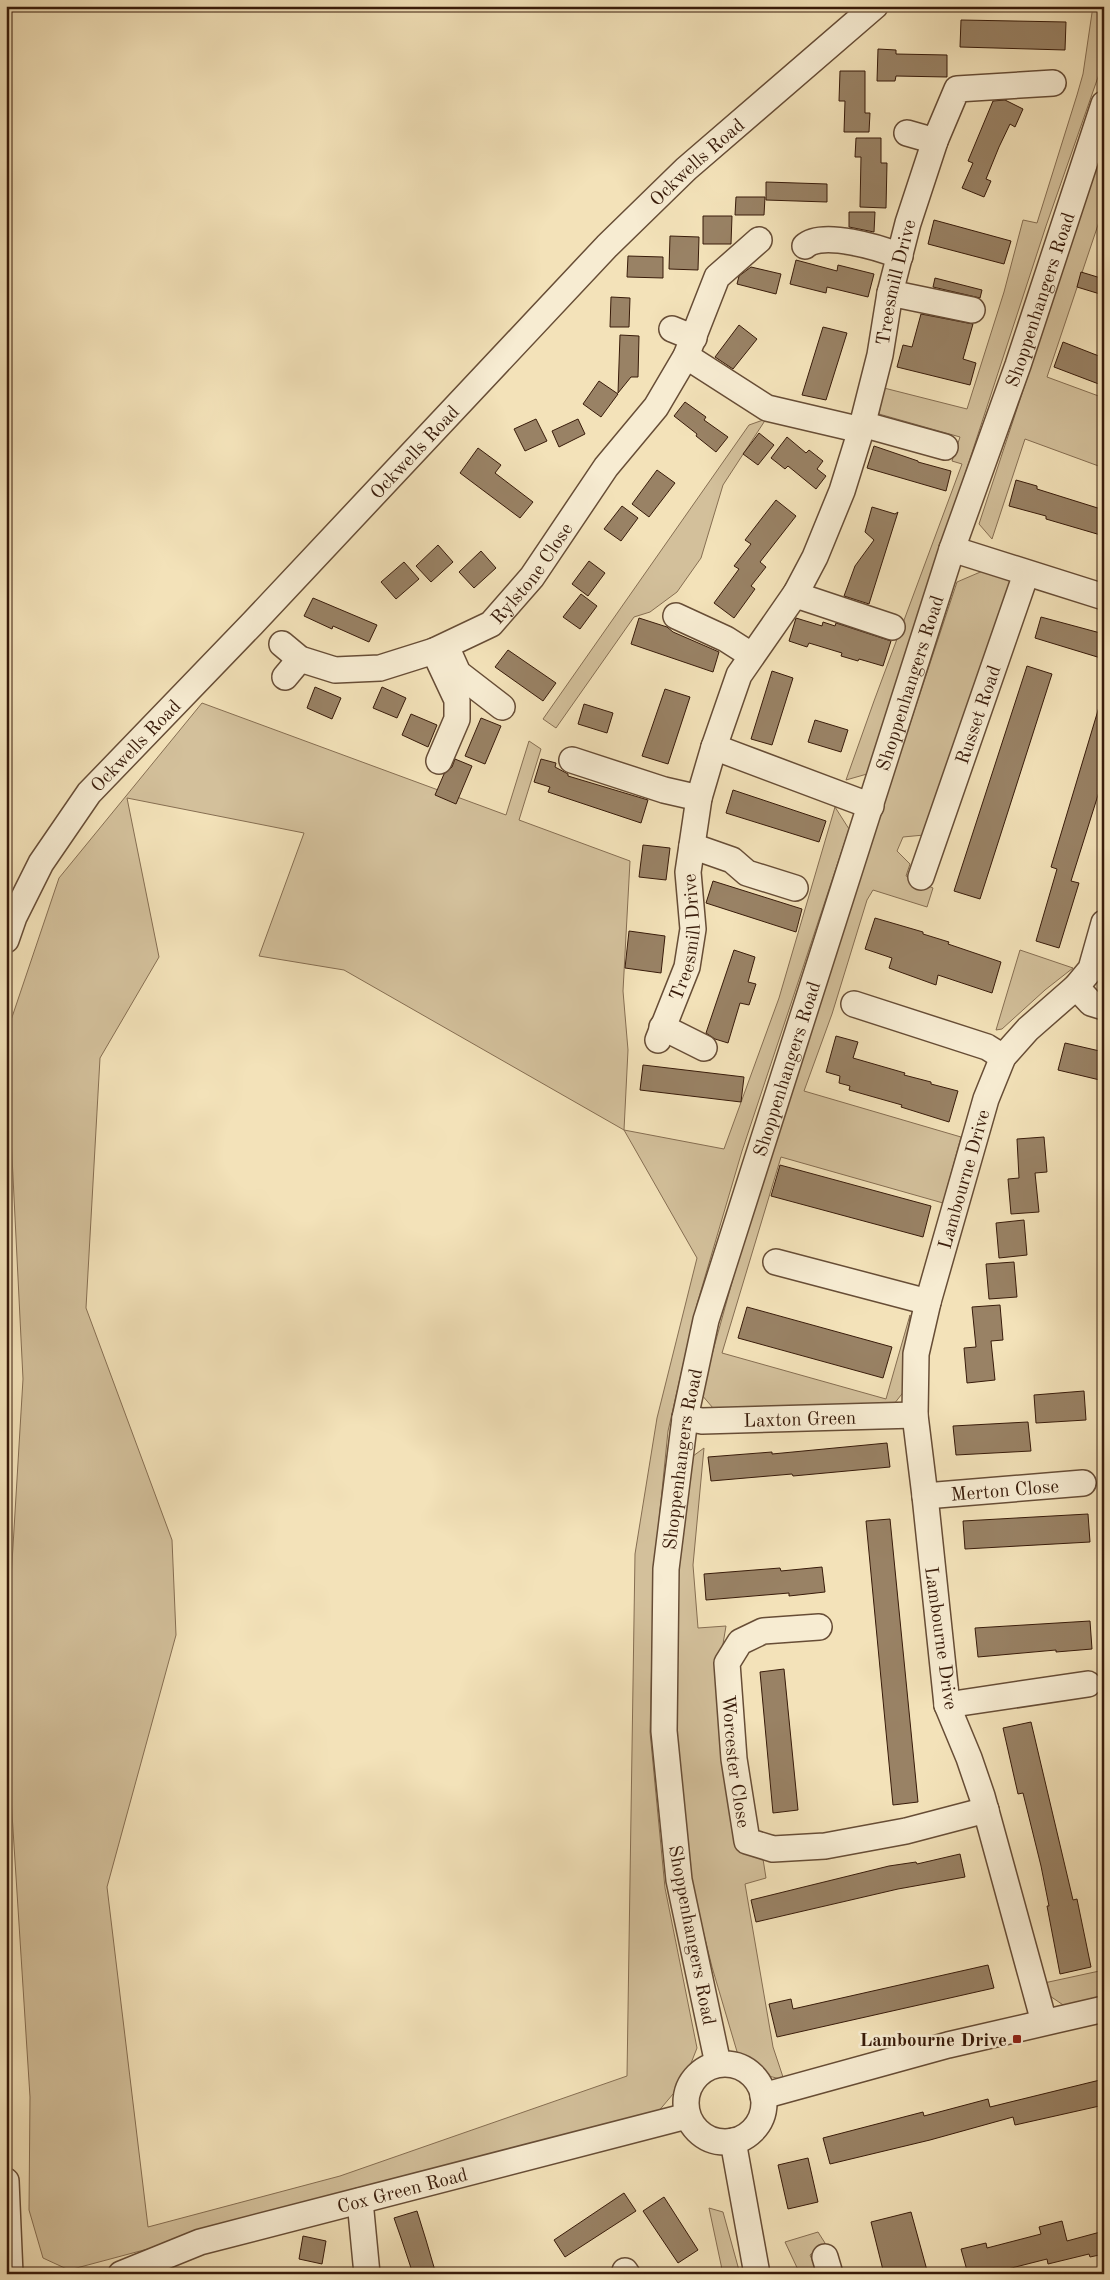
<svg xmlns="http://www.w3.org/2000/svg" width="1110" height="2280" font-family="'Old Standard TT',serif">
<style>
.green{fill:#d3c09b;stroke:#866e52;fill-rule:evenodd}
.building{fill:#998265;stroke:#381b0a}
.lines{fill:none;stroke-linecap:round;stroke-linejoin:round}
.minor-casing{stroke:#674d36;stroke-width:28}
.minor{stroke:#f7ecd2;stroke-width:25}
.poi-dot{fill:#8f2418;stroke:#f7ecd2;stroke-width:2}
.labels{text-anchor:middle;stroke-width:5;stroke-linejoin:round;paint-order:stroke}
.street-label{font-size:19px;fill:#381b0a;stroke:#f7ecd2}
.poi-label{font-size:19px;font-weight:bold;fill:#381b0a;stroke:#f7ecd2;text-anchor:end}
</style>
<rect width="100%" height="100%" fill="#f3e2b9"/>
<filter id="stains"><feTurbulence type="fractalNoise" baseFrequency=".004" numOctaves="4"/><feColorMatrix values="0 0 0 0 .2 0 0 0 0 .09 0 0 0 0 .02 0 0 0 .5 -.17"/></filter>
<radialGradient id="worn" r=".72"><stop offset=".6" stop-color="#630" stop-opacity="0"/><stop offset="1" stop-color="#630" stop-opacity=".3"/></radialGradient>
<g class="green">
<polygon points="1093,6 1104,6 1104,60 1046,226 867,774 846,780 874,701 962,464 952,461 960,437 879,414 884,388 967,409 1004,292 1023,220 1037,223 1077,95 1083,74"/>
<polygon points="1104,145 1104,207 1047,377 1104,398 1104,468 1025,439 992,539 979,524"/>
<polygon points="766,419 723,485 701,558 677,592 650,612 634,617 556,728 543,719 749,425"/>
<polygon points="985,570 1012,580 924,835 903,837 897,851 910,864 906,876 933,888 927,907 873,890 867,900 832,1014 804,1091 961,1137 943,1203 781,1157 722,1353 886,1399 910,1315 905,1390 894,1404 732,1415 713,1408 701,1394 769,1149 957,582"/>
<path d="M202 703 506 815 529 741 541 749 519 820 630 861 623 991 628 1050 624 1130 724 1149 779 998 835 807 849 829 742 1151 697 1304 668 1431 654 1570 650 1732 665 1888 697 2048 684 2081 657 2113 69 2270 43 2258 29 2210 30 2097 6 1719V1663L23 1379 6 1035 59 878ZM127 798 304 833 259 956 344 970 624 1130 697 1258 657 1418 635 1554 627 2076 340 2176 148 2227 107 1887 176 1635 172 1540 86 1308 100 1058 159 957Z"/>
<polygon points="1020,950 1073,968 1045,990 1002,1029 996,1030"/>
<polygon points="704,1448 693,1565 698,1628 726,1626 721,1656 741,1849 763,1859 766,1878 745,1884 773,2047 784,2080 761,2074 738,2055 712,1967 689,1875 674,1729 676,1570 689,1459"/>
<polygon points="1104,1970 1104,2003 1072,2011 1047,1994 1044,1983"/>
<polygon points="709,2208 723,2212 740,2274 723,2274"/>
<polygon points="818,2232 825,2243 810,2255 818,2274 800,2274 785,2242"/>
</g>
<g class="building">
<polygon points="961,20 1066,22 1065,50 960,47"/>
<polygon points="878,49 896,50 896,54 947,55 947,77 896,76 895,81 877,81"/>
<polygon points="840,71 865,71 865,113 870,113 869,132 844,132 845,101 839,101"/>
<polygon points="1005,100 1023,109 1015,127 1010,124 999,147 986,179 991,181 984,197 962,188 973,163 968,161 993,101"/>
<polygon points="856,138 881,138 881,163 887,163 886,208 860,207 861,157 855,157"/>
<polygon points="766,182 827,184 827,202 766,200"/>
<polygon points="736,197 765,197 764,215 735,215"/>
<polygon points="849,212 875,212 874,232 849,227"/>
<polygon points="703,216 732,216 731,244 703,244"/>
<polygon points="934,220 1011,241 1004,264 928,244"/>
<polygon points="670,236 699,237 698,270 669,269"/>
<polygon points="628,256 663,257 663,278 627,277"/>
<polygon points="796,260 837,271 838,265 874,274 868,297 827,287 826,293 790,284"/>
<polygon points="751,267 781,274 776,294 737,284 739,276"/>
<polygon points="1081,272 1104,279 1100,294 1077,287"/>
<polygon points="935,278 982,290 980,298 933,287"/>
<polygon points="611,297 630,298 629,327 610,327"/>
<polygon points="921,314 973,324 963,359 976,363 970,385 897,367 903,345 912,347"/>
<polygon points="739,325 757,339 733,369 715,357"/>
<polygon points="823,327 847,333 826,400 802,395"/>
<polygon points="620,335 639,336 638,377 631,377 618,393"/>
<polygon points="1063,342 1104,358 1104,386 1054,367"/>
<polygon points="599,381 618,394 601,417 583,404"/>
<polygon points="685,402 706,417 704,420 728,437 716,452 696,436 697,434 674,416"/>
<polygon points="536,419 547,441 525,451 514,429"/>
<polygon points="578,419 585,434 559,447 552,431"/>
<polygon points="759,433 774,445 758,465 743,454"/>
<polygon points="787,437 806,453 809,450 823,461 817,469 826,476 816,489 788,466 785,469 771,458"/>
<polygon points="874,446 918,461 918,462 951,471 946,491 867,468"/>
<polygon points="478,448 501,465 495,473 533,502 520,518 460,473"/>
<polygon points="657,470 675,483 649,517 632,504"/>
<polygon points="1016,480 1037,486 1037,489 1104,510 1104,536 1046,519 1046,516 1009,506"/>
<polygon points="776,500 796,516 760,562 766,567 751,586 755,589 734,618 714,603 739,569 734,566 751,544 745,540"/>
<polygon points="622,506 638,518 621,541 604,529"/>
<polygon points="872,507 895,514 898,512 869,604 844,596 855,566 874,540 865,532"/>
<polygon points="438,545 453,562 431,582 416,566"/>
<polygon points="481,551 496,568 474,588 459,572"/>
<polygon points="589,561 605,573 588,596 572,584"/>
<polygon points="404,562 419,579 396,599 381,582"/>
<polygon points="581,594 597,606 580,629 563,617"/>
<polygon points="313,598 377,625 369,642 333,626 332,629 304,616"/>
<polygon points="1041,617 1104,634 1104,659 1035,638"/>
<polygon points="639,618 667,627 673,632 719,652 713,672 631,644"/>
<polygon points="796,618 822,626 823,622 835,626 836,623 891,641 883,666 859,659 858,661 841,656 842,653 809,643 807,647 789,641"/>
<polygon points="508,650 556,683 543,701 495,667"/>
<polygon points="1027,666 1052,674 980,899 954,891"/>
<polygon points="772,671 793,678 772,745 751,739"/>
<polygon points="315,687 341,698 332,719 307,708"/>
<polygon points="382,687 406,698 397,718 373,708"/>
<polygon points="665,689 690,697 668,764 642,756"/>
<polygon points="584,704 613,713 607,733 578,724"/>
<polygon points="1099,707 1104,707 1104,776 1071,881 1079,883 1059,948 1036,941 1057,869 1051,867"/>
<polygon points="411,714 437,725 428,747 402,735"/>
<polygon points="481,718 501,726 485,764 465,756"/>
<polygon points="815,720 848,730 841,752 808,742"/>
<polygon points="455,759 472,766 456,804 435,795 444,774 452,767"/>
<polygon points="541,759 556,763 555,767 568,774 568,776 648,800 641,823 548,792 550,787 534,782"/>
<polygon points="733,790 826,821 819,842 726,813"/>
<polygon points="643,845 670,848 666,880 639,877"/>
<polygon points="713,881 802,909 796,932 706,903"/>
<polygon points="875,918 923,932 923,934 949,942 948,944 1001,962 992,993 938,975 936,985 889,968 892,958 865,949"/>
<polygon points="629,931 665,936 661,973 625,968"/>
<polygon points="734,950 755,957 748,982 756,984 749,1005 740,1003 728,1043 715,1039 706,1033"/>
<polygon points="836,1036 858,1042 853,1058 905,1073 904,1075 931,1082 931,1084 958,1091 949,1122 901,1107 902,1105 849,1090 850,1086 839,1083 840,1076 826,1072"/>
<polygon points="1065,1043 1104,1052 1104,1081 1058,1070"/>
<polygon points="643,1065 744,1077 741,1102 640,1090"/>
<polygon points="1044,1137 1047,1172 1035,1173 1039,1212 1011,1214 1008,1179 1019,1178 1017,1139"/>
<polygon points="780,1165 931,1206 923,1237 771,1196"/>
<polygon points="1024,1220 1027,1255 999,1258 996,1223"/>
<polygon points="1014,1262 1017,1297 989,1299 986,1264"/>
<polygon points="1000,1305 1003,1340 991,1341 995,1380 967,1383 964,1348 976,1347 972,1307"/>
<polygon points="747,1307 892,1347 883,1378 738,1338"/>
<polygon points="1084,1391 1086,1420 1036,1423 1034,1395"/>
<polygon points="1028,1422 1031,1451 956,1455 953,1426"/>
<polygon points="887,1443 890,1467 793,1476 792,1474 711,1481 708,1457 772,1452 772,1454"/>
<polygon points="1088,1514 1090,1542 965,1549 963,1521"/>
<polygon points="890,1519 918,1802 893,1805 866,1521"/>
<polygon points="822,1567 825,1592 789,1596 789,1593 706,1600 704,1574 780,1568 781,1571"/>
<polygon points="1090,1621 1092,1649 1056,1652 1056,1650 978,1657 975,1628"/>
<polygon points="784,1669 798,1810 773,1813 760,1672"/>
<polygon points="1031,1722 1073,1900 1077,1899 1091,1967 1060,1974 1047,1906 1049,1906 1041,1866 1023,1793 1018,1794 1003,1728"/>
<polygon points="960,1854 965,1877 898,1889 756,1922 751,1900 889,1866 916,1862 917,1864"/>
<polygon points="988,1965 994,1988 777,2037 769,2004 791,1999 793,2009"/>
<polygon points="1104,2079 1104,2105 1015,2125 1013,2117 930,2140 830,2164 823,2138 923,2112 924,2116 988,2099 990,2107"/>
<polygon points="808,2158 818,2202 788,2209 778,2165"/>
<polygon points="624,2193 636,2211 565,2257 554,2240"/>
<polygon points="664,2197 698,2250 678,2263 643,2211"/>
<polygon points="417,2211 426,2240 436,2274 413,2274 401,2238 394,2218"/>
<polygon points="911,2212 928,2274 884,2274 871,2222"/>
<polygon points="1062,2221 1067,2241 1104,2231 1104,2254 1090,2257 1089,2254 1048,2264 1047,2259 988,2274 968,2274 961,2249 986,2243 987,2248 1041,2234 1039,2227"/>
<polygon points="303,2236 326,2241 322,2264 299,2259"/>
</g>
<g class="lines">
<defs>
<g id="minor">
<polyline points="907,133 935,141"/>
<path d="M805 246C822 230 880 248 900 256"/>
<polyline points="890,293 972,310"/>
<polyline points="672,329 694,338"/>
<polyline points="686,356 767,408 861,430"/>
<polyline points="862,424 945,447"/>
<polyline points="952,549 1104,597"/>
<polyline points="796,593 805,598 892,627"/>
<polyline points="676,616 726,639 751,655"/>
<path id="s1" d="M282 644 300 659 335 670 380 668 434 651 491 624 532 577 606 467 656 407 686 356 717 277 759 240"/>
<polyline points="434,651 457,700 457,719 439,761"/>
<polyline points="449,653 458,673 502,707"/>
<polyline points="285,677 300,659"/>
<polyline points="714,747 871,806"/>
<polyline points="572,760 664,790 699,798"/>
<polyline points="692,846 732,860 747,873 795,888"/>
<path id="s2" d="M921 877 1026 574"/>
<path id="s3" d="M6 940 14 917 41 863 89 793 252 624 607 246 686 169 875 6"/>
<polyline points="1076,987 1091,1003 1104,1007"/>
<polyline points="854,1004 987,1047 1003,1057"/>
<polyline points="662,1027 704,1048"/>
<path id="s4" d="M658 1040 687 967 693 929 688 872 699 798 714 747 739 675 796 593 815 557 842 491 861 430 880 355 890 293 908 223 935 141 957 89 1053 83"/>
<polyline points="776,1262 928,1302"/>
<path id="s5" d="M685 1418 702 1421 915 1415"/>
<path id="s6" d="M925 1496 1083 1483"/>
<path id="s7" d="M819 1627 763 1631 740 1642 727 1663 734 1759 747 1841 773 1849 825 1846 906 1831 986 1810"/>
<polyline points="947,1705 1088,1684"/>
<path id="s8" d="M1044 2022 982 1796 969 1758 947 1705 925 1496 915 1415 916 1354 928 1302 986 1099 1003 1057 1028 1029 1076 987 1091 969 1104 923"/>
<circle cx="725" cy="2103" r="39"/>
<path id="s9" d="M718 2064 679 1880 664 1731 666 1569 685 1418 706 1320 952 549 1018 365 1104 104"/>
<polyline points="763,2096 948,2045 1104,2009"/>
<polyline points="733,2141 757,2274"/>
<polyline points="6,2181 10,2274"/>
<polyline points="360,2201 367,2274"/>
<polyline points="825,2257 830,2274"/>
<polyline points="625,2271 627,2274"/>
<path id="s10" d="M121 2274 200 2242 687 2116"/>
</g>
</defs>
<use href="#minor" class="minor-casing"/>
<use href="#minor" class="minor"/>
</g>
<rect class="poi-dot" x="1012" y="2034" width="10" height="10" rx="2.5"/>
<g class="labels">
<g class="street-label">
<text dy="7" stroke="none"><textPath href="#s3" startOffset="1046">Ockwells Road</textPath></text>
<text dy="7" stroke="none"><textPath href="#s4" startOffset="806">Treesmill Drive</textPath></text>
<text dy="7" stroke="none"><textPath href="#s9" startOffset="1826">Shoppenhangers Road</textPath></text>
<text dy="7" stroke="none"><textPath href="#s3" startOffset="641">Ockwells Road</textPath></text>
<text dy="7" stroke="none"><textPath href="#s1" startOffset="290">Rylstone Close</textPath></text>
<text dy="7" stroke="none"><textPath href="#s9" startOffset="1421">Shoppenhangers Road</textPath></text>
<text dy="7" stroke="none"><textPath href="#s2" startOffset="172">Russet Road</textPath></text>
<text dy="7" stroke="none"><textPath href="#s3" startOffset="236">Ockwells Road</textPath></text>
<text dy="7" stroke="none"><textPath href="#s4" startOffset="108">Treesmill Drive</textPath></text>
<text dy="7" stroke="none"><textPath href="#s9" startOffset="1016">Shoppenhangers Road</textPath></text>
<text dy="7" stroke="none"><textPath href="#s8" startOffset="866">Lambourne Drive</textPath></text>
<text dy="7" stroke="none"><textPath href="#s5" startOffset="115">Laxton Green</textPath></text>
<text dy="7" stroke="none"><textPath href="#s9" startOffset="611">Shoppenhangers Road</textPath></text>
<text dy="7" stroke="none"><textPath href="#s6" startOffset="80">Merton Close</textPath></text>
<text transform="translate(942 1638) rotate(82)" y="7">Lambourne Drive</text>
<text dy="7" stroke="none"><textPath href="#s7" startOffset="205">Worcester Close</textPath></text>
<text transform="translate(693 1935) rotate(79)" y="7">Shoppenhangers Road</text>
<text dy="7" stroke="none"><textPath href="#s10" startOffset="294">Cox Green Road</textPath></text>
</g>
<g class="poi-label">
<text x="1007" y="2046">Lambourne Drive</text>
</g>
</g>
<rect width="1110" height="2280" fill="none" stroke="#f3e2b9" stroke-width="25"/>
<rect x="8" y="8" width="1095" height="2265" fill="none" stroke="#381b0a" stroke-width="2.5"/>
<rect x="12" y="12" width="1085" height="2255" fill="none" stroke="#381b0a"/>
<rect width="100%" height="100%" filter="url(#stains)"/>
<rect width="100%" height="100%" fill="url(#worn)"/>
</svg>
